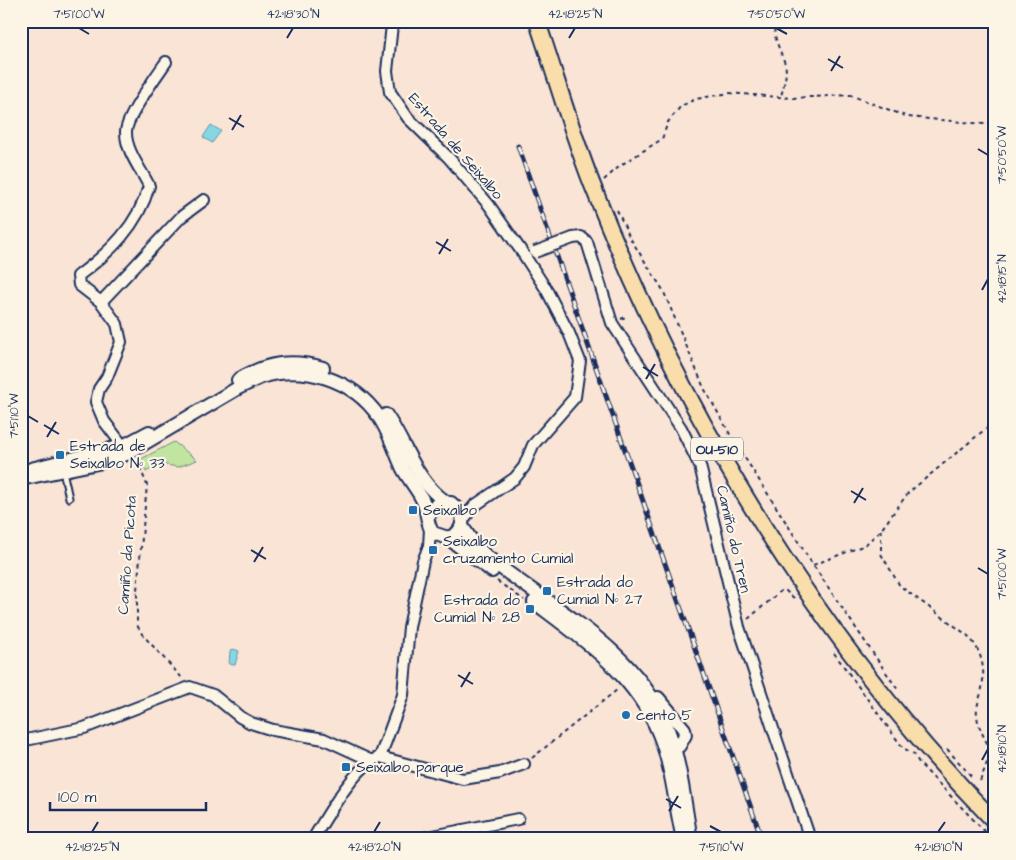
<svg xmlns="http://www.w3.org/2000/svg" width="1016" height="860" font-family="'Architects Daughter',sans-serif">
<style>
.green{fill:#c1e5a0;stroke:#6e8a7f}
.water{fill:#87d7e3;stroke:#5c94ae}
.lines{fill:none;stroke-linecap:round;stroke-linejoin:round}
.service-casing{stroke:#1b2f5e;stroke-width:9}
.minor-casing{stroke:#1b2f5e;stroke-width:14}
.tertiary-casing{stroke:#1b2f5e;stroke-width:16}
.primary-casing{stroke:#1b2f5e;stroke-width:19}
.path{stroke:#1b2f5e;stroke-width:2;stroke-dasharray:4 4;stroke-linecap:butt}
.service{stroke:#fcf5e5;stroke-width:5}
.minor{stroke:#fcf5e5;stroke-width:10}
.tertiary{stroke:#fcf5e5;stroke-width:12}
.primary{stroke:#f9deab;stroke-width:15}
.rail-casing{stroke:#1b2f5e;stroke-width:5}
.rail{stroke:#fcf5e5;stroke-width:3;stroke-dasharray:9;stroke-linecap:butt}
.minor-bridge-casing{stroke:#1b2f5e;stroke-width:14;stroke-linecap:butt}
.minor-bridge{stroke:#fcf5e5;stroke-width:10}
.ticks{fill:none;stroke:#1b2f5e;stroke-width:2}
.poi-dot{fill:#1f6fb2;stroke:#fcf5e5;stroke-width:2}
.labels{text-anchor:middle;stroke-width:4.5;stroke-linejoin:round;paint-order:stroke}
.shield{fill:#fcf5e5;stroke:#5e6a86;stroke-width:1}
.shield-label{font-size:14px;font-weight:bold;fill:#1b2f5e}
.street-label{font-size:15px;fill:#1b2f5e;stroke:#fcf5e5}
.poi-label{font-size:15px;fill:#1b2f5e;stroke:#fcf5e5;text-anchor:start}
.neatline{fill:none;stroke:#1b2f5e;stroke-width:2}
.ticks-label{font-size:12px;text-anchor:middle;fill:#1b2f5e}
</style>
<rect width="100%" height="100%" fill="#fae4d5"/>
<filter id="ink" filterUnits="userSpaceOnUse"><feTurbulence type="fractalNoise" baseFrequency=".02" numOctaves="2"/><feDisplacementMap in="SourceGraphic" scale="10" xChannelSelector="R" yChannelSelector="G"/><feConvolveMatrix kernelMatrix="1 2 1 2 8 2 1 2 1" color-interpolation-filters="sRGB"/></filter>
<g filter="url(#ink)">
<polygon class="green" points="174,442 197,460 178,467 160,464 146,472 141,459"/>
<g class="water">
<polygon points="211,125 221,131 212,143 203,137"/>
<polygon points="233,649 239,651 235,665 229,664 230,651"/>
</g>
<g class="lines">
<defs>
<polyline id="service" points="63,471 69,498"/>
<g id="minor">
<polyline points="397,21 392,25 387,71 390,92 408,118 449,158 489,205 524,255 546,289 569,333 580,361 575,397 533,445 524,467 515,478 474,506 463,520"/>
<polyline points="573,238 581,237 587,242 612,323 681,428 700,466 739,627 810,839"/>
<polyline points="101,302 181,217 204,200"/>
<path d="M123 446 104 421 96 402 99 389 107 377 121 342 117 324 101 302 79 285 78 276C110 252 138 226 149 186 142 171 126 151 126 133 125 119 157 75 166 62"/>
<polyline points="21,741 84,728 190,687 213,695 240,717 251,723 273,730 324,739 370,760"/>
<polyline points="380,757 463,779 500,773 524,764"/>
<path d="M313 839C327 816 356 764 380 757L403 695 409 627 423 561 429 546 430 529"/>
<polyline points="418,839 518,819"/>
</g>
<g id="tertiary">
<path d="M238 380C266 363 291 359 323 368"/>
<path d="M386 415C406 444 416 482 446 502"/>
<polyline points="31,469 123,446 149,432"/>
<path d="M21 479 107 461 126 454 238 388 261 377C304 364 353 379 379 417 390 433 395 452 403 469 409 480 418 490 423 501 428 512 426 524 433 533L448 538C459 535 464 526 462 514L451 503 436 505 429 515"/>
<path d="M462 526 474 544 486 556C550 608 635 647 667 727 681 762 684 802 691 839"/>
<polyline points="448,538 492,571"/>
<path d="M534 602C583 639 635 674 659 734 672 766 675 805 683 839"/>
<polyline points="658,698 684,729 685,735 679,746 669,749"/>
</g>
<path id="primary" d="M537 21C557 79 573 138 596 194 687 425 821 643 995 822"/>
</defs>
<use href="#service" class="service-casing"/>
<use href="#minor" class="minor-casing"/>
<use href="#tertiary" class="tertiary-casing"/>
<use href="#primary" class="primary-casing"/>
<g class="path">
<polyline points="753,21 757,21"/>
<polyline points="767,21 772,22"/>
<path d="M772 21C775 26 774 31 775 36 784 68 791 60 781 96"/>
<polyline points="604,180 621,165 662,139 668,122 681,106 696,99 729,93 791,98 850,95 908,117 995,125"/>
<polyline points="617,210 630,238 663,290 704,388 731,436 813,565 898,690"/>
<polyline points="621,319 628,316"/>
<polyline points="137,460 147,485 137,590 137,625 142,634 182,678"/>
<path d="M881 530V554L900 586 967 635C983 651 986 671 981 693 979 701 976 707 977 715 978 729 986 739 991 752L979 784"/>
<polyline points="813,565 865,545 881,530 908,493 995,421"/>
<polyline points="497,581 524,600"/>
<polyline points="748,619 782,590 786,591 796,600"/>
<polyline points="834,653 903,748 914,754 919,763 992,839"/>
<polyline points="947,749 972,777"/>
<polyline points="532,758 618,689"/>
</g>
<use href="#service" class="service"/>
<use href="#minor" class="minor"/>
<use href="#tertiary" class="tertiary"/>
<use href="#primary" class="primary"/>
<defs>
<polyline id="rail" points="518,146 762,839"/>
</defs>
<use href="#rail" class="rail-casing"/>
<use href="#rail" class="rail"/>
<defs>
<polyline id="minor-bridge" points="535,252 573,238"/>
</defs>
<use href="#minor-bridge" class="minor-bridge-casing"/>
<use href="#minor-bridge" class="minor-bridge"/>
</g>
</g>
<path class="ticks" d="M79 28 89 34M776 28 787 34M287 38 293 28M569 38 575 28M828 59 843 68M831 71 840 56M229 118 244 127M232 130 241 115M978 149 988 155M436 242 451 251M439 254 448 239M982 290 988 279M643 367 658 376M646 379 655 364M28 416 38 422M44 425 59 434M47 437 56 422M851 491 866 500M854 503 863 488M251 550 266 559M254 562 263 547M978 568 988 574M458 675 473 684M461 687 470 672M982 760 988 749M666 799 681 808M669 811 678 796M710 826 721 832M92 832 98 822M374 832 380 822M938 832 945 822"/>
<g class="poi-dot">
<rect x="55" y="450" width="10" height="10" rx="2.5"/>
<rect x="408" y="505" width="10" height="10" rx="2.5"/>
<rect x="428" y="545" width="10" height="10" rx="2.5"/>
<rect x="542" y="586" width="10" height="10" rx="2.5"/>
<rect x="525" y="604" width="10" height="10" rx="2.5"/>
<circle cx="626" cy="715" r="5"/>
<rect x="341" y="762" width="10" height="10" rx="2.5"/>
</g>
<g class="labels">
<rect class="shield" x="691" y="437.5" width="52" height="23" rx="4"/>
<g class="shield-label">
<text x="717" y="454">OU-510</text>
</g>
<g class="street-label">
<text transform="translate(456 146) rotate(49)" y="5">Estrada de Seixalbo</text>
<text transform="translate(734 539) rotate(77)" y="5">Camiño do Tren</text>
<text transform="translate(127 555) rotate(-86)" y="5">Camiño da Picota</text>
</g>
<g class="poi-label">
<text x="70" y="451">Estrada de<tspan x="70" dy="17">Seixalbo Nº 33</tspan></text>
<text x="423" y="515">Seixalbo</text>
<text x="443" y="546">Seixalbo<tspan x="443" dy="17">cruzamento Cumial</tspan></text>
<text x="557" y="587">Estrada do<tspan x="557" dy="17">Cumial Nº 27</tspan></text>
<text x="520" y="605" text-anchor="end">Estrada do<tspan x="520" dy="17">Cumial Nº 28</tspan></text>
<text x="636" y="720">cento 5</text>
<text x="356" y="772">Seixalbo parque</text>
</g>
</g>
<rect width="1016" height="860" fill="none" stroke="#fcf5e5" stroke-width="55"/>
<path d="M50 802v8h156v-8" fill="none" stroke="#1b2f5e" stroke-width="2.5"/>
<text x="58" y="802" font-size="15" fill="#1b2f5e" stroke="#fcf5e5" stroke-width="4" paint-order="stroke">100 m</text>
<rect x="28" y="28" width="960" height="804" class="neatline"/>
<g class="ticks-label">
<text x="79" y="18">7°51'00"W</text>
<text x="293" y="18">42°18'30"N</text>
<text x="575" y="18">42°18'25"N</text>
<text x="776" y="18">7°50'50"W</text>
<text transform="translate(1002 155) rotate(-90)" y="4">7°50'50"W</text>
<text transform="translate(1002 279) rotate(-90)" y="4">42°18'15"N</text>
<text transform="translate(14 416) rotate(-90)" y="4">7°51'10"W</text>
<text transform="translate(1002 574) rotate(-90)" y="4">7°51'00"W</text>
<text transform="translate(1002 749) rotate(-90)" y="4">42°18'10"N</text>
<text x="92" y="851">42°18'25"N</text>
<text x="374" y="851">42°18'20"N</text>
<text x="721" y="851">7°51'10"W</text>
<text x="938" y="851">42°18'10"N</text>
</g>
</svg>
